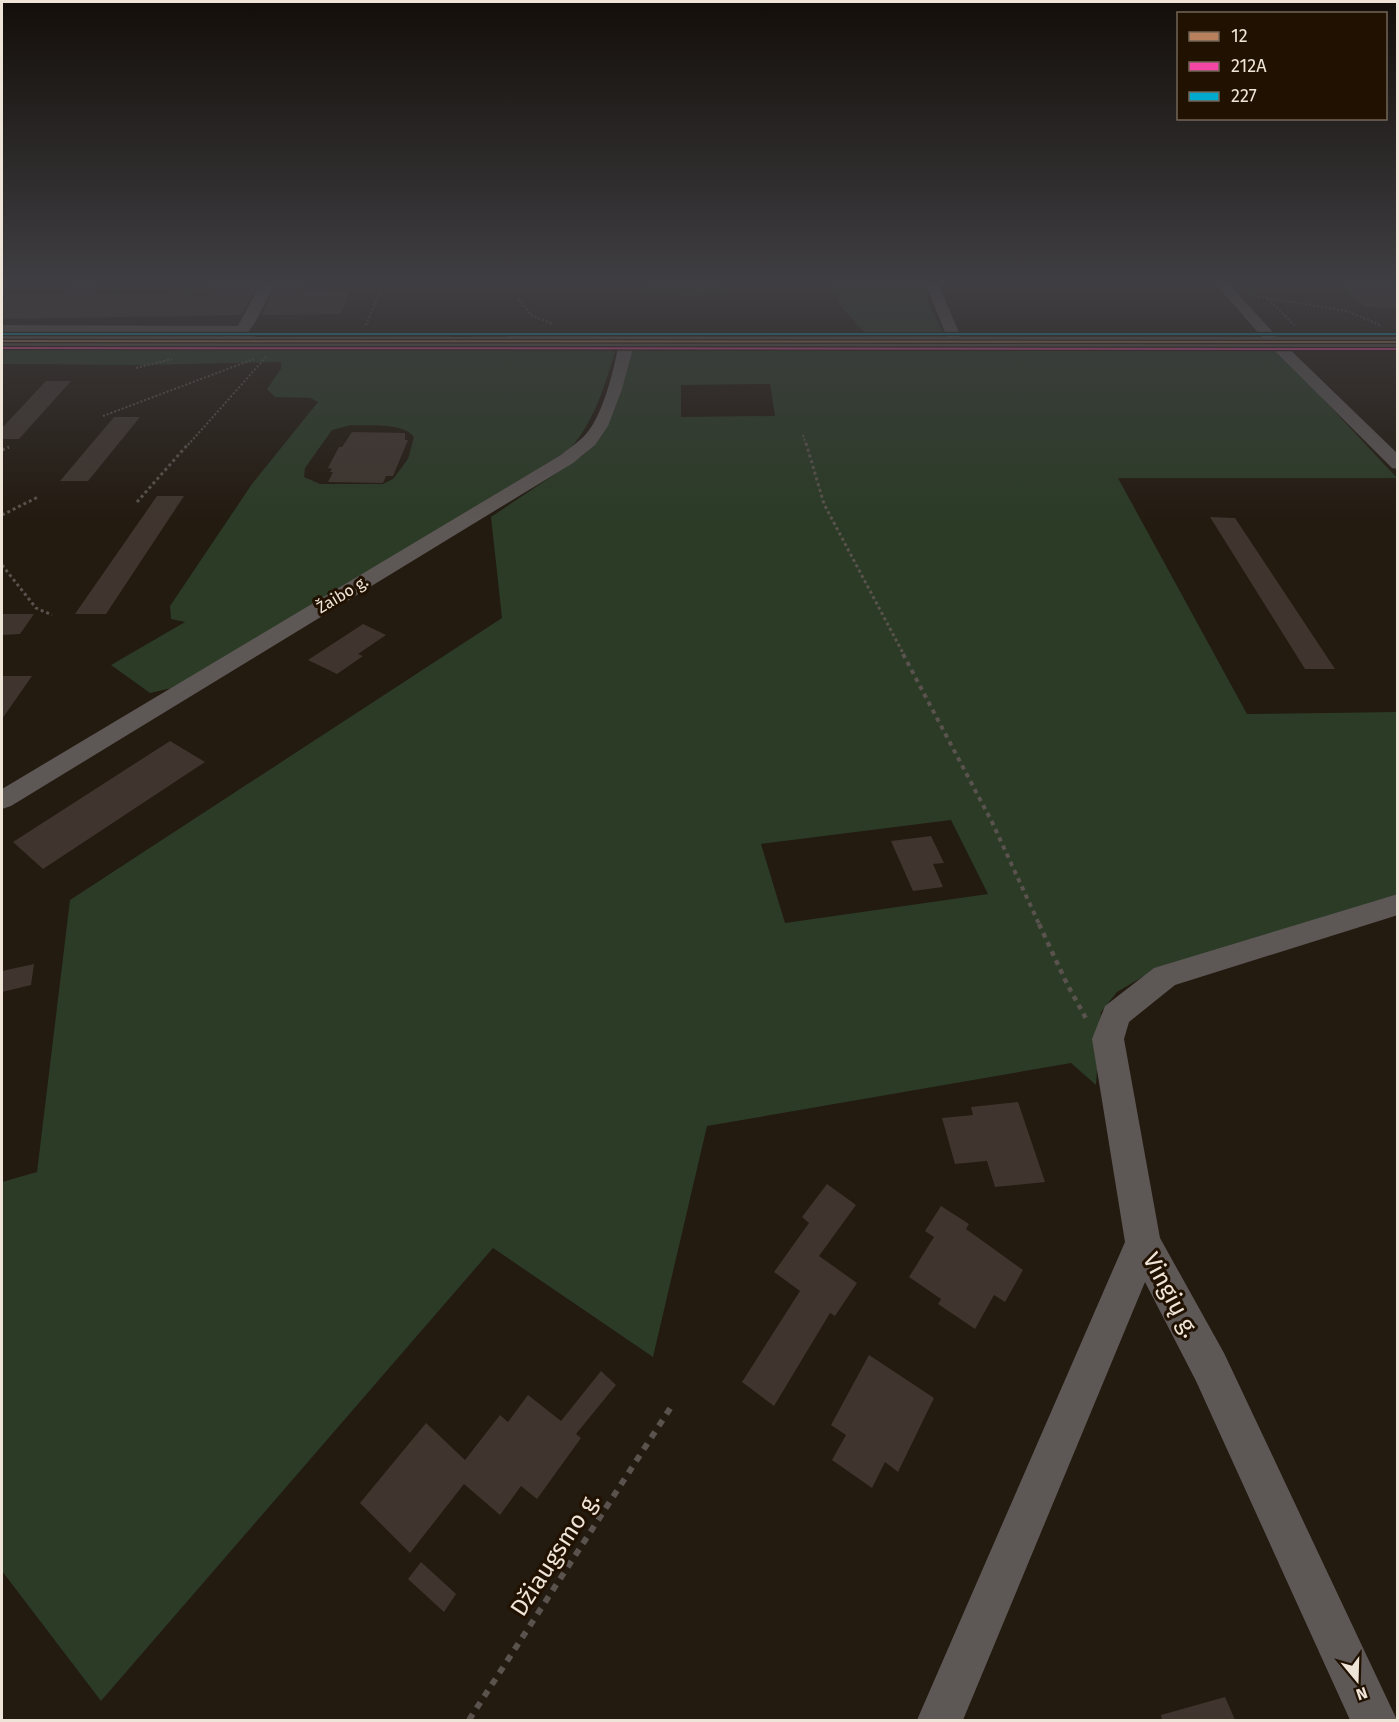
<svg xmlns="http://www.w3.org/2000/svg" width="1399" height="1722" font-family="'Fira Sans',sans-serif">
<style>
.green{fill:#2b3b26;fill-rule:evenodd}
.building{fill:#3f352e}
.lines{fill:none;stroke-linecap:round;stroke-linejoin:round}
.path-far4{stroke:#59524d;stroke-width:2;stroke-dasharray:2 2;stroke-linecap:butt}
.path-far3{stroke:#59524d;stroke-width:3;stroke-dasharray:3 3;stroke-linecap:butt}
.path-far2{stroke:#59524d;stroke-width:4;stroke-dasharray:4.5 4.5;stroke-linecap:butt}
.path-far1{stroke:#59524d;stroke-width:4.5;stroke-dasharray:5 5;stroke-linecap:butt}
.path{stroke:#59524d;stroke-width:6;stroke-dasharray:7 7;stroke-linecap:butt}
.minor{fill:#5d5755;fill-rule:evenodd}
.major{fill:#5f5752;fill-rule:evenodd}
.bus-1-casing{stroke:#211101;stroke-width:4.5}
.bus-2-casing{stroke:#211101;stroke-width:4.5}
.bus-3-casing{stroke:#211101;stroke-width:4.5}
.bus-1{stroke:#b6815c;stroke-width:2}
.bus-2{stroke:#f346a5;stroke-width:2}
.bus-3{stroke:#00a9ce;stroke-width:2}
.labels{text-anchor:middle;stroke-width:6;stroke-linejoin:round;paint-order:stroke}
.far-street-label{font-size:16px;fill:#efe4d8;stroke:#211101}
.near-street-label{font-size:24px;fill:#efe4d8;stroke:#211101}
</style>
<rect width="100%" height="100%" fill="#231a10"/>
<g class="green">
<path d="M632 281H709L723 286 724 290C702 300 651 296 632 281Z"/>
<polygon points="826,281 917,281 946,338 869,338 839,304 839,290"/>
<polygon points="249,332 452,332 451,337 241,336"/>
<polygon points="457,332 552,332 568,333 577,337 475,337 457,334"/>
<path d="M2 345H566L604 346 615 352C604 388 593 425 567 452L172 688 150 693 111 665 185 622 171 619 170 606 252 484 318 402 310 398 275 397 267 389 281 369V362L143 365 2 364ZM351 425C368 426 403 422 414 437L408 459 393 479 383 484H320L304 477 305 468 332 430Z"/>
<path d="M656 345 1264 348 1280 353 1397 478H1118L1247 714 1397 712V897L1151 972 1117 992 1101 1012 1096 1085 1071 1063 707 1126 653 1357 493 1248 101 1701 2 1571V1182L37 1172 70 900 502 618 491 517 582 456 596 443 630 352 638 347ZM681 385 770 384 775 416 681 417ZM951 820 988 894 785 923 761 844Z"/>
</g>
<g class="building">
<polygon points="216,281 260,281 241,315 2,319 2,300 12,293 61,294 69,286 101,286 95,293 207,296"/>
<polygon points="277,281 299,281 299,291 350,292 341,314 262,315"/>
<polygon points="1340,285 1398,285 1398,308 1365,307"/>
<polygon points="46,381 71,381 19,439 2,439 2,428"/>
<polygon points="114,417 140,417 88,481 60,481"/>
<polygon points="352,432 405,433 405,440 408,440 393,476 386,476 383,483 328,482 333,472 330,472 332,469 328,468 330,464 339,447 342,447"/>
<polygon points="157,496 184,496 106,614 75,614"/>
<polygon points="1210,517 1235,518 1335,669 1305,669"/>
<polygon points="2,614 34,614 20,634 2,635"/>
<polygon points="363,624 386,635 358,654 363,656 337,674 308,660"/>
<polygon points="2,676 32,676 2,719"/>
<polygon points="170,741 205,762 43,869 13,842"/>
<polygon points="931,836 944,863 933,864 943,887 913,891 891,841"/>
<polygon points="34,964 31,985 2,992 2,971"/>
<polygon points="1018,1102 1045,1182 995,1187 987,1161 955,1164 942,1118 973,1115 971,1107"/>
<polygon points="827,1184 856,1205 819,1256 857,1283 835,1316 830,1313 774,1406 742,1382 800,1291 774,1272 809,1223 802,1217"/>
<polygon points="941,1206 969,1224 966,1229 1023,1270 1005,1302 994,1295 975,1329 938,1304 941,1299 909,1277 934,1237 925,1231"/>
<polygon points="869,1355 934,1398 898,1472 885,1462 872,1488 832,1460 846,1435 831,1425"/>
<polygon points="601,1371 616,1385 576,1434 581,1438 537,1499 521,1486 500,1515 464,1484 410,1553 360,1503 426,1423 465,1460 500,1415 508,1422 528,1395 561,1421"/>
<polygon points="421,1562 456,1594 444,1612 408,1579"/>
<polygon points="1225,1697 1235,1720 1162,1720 1161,1715"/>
</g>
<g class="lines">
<g class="path-far4">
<polyline points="1254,296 1347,311 1380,325"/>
<polyline points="1265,296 1294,325"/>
<polyline points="519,299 531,315 553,324"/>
<polyline points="366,325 384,281"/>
<polyline points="136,368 172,359"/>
<polyline points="103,416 254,359"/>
<polyline points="803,435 806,445"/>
<polyline points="188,445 266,357"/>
</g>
<g class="path-far3">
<polyline points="806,443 824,504 904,655"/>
<polyline points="2,450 9,447"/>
<polyline points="137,502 189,443"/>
<polyline points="2,515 38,497"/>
<polyline points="2,565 36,608 52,615"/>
</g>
<polyline class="path-far2" points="903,654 992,822 1040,926"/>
<polyline class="path-far1" points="1039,924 1067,984 1088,1022"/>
<polyline class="path" points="469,1720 671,1407"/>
<g class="minor">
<path d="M262 281H275C266 299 252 340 231 345L224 341 230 334 2 333V325L238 326Z"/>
<polygon points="924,281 937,281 963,342 961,345 956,346 949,342"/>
<polygon points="1213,281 1226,281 1279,339 1398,454 1398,469 1392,468 1269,345"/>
<path d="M626 338 633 342 632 352 622 389 608 426 595 445 573 463 11 806 2 809V789L561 455C569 448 579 442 586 434 604 413 614 369 619 342Z"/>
<polygon points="1398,894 1398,915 1175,985 1129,1022 1124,1039 1160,1238 1224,1353 1397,1720 1350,1720 1196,1381 1145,1282 963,1720 917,1720 1125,1242 1092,1039 1105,1006 1154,968"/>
</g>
<polygon class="major" points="2,336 1398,337 1398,347 2,346"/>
<defs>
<polyline id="bus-1" points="2,341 1398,342"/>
<polyline id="bus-2" points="2,348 1398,349"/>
<polyline id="bus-3" points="2,334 1398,334"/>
</defs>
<use href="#bus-1" class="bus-1-casing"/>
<use href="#bus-2" class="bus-2-casing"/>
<use href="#bus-3" class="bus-3-casing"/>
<use href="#bus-1" class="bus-1"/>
<use href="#bus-2" class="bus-2"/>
<use href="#bus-3" class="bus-3"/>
</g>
<linearGradient id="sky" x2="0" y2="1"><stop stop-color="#130e09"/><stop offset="0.54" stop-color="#3f3e42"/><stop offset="1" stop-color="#3f3e42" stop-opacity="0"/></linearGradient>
<rect width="1399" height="522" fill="url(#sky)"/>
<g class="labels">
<g class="far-street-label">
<text transform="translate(342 594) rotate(-31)" y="6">Žaibo g.</text>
</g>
<g class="near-street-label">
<text transform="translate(1171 1295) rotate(62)" y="8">Vingių g.</text>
<text transform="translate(555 1554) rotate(-57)" y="8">Džiaugsmo g.</text>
</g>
</g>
<rect width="1399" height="1722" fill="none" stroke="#efe4d8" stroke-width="6"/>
<rect x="1177" y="12" width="210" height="108" fill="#211101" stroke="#736557" stroke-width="1.5"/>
<rect x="1189" y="32" width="30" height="9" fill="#b6815c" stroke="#736557" stroke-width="1.5"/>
<text x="1231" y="42" font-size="18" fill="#efe4d8">12</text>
<rect x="1189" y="62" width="30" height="9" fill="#f346a5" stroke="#736557" stroke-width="1.5"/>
<text x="1231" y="72" font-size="18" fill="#efe4d8">212A</text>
<rect x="1189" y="92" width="30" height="9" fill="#00a9ce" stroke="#736557" stroke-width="1.5"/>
<text x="1231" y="102" font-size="18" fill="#efe4d8">227</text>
<g transform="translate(1357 1680) rotate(161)" stroke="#211101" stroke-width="4.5" paint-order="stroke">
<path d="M0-4.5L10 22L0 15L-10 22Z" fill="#efe4d8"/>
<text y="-9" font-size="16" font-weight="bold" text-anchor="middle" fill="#efe4d8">N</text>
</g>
</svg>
